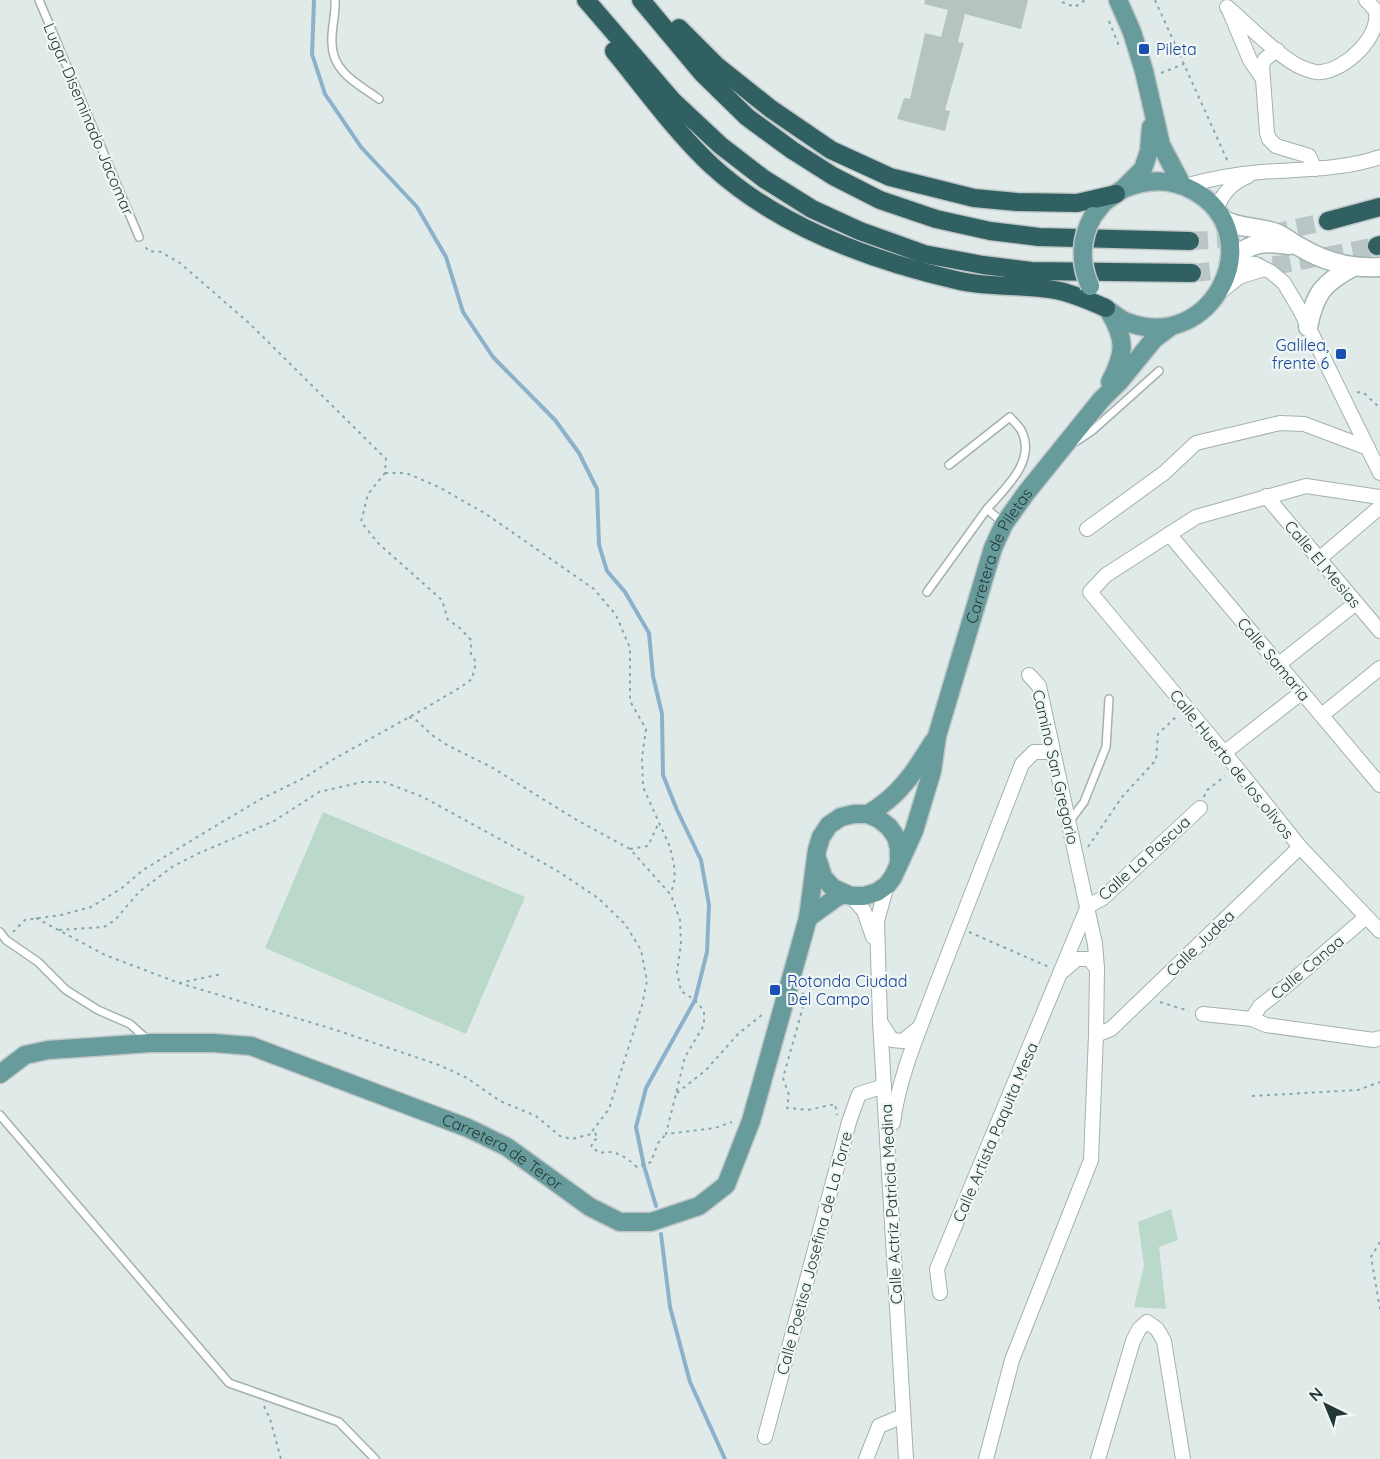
<svg xmlns="http://www.w3.org/2000/svg" width="1380" height="1459" font-family="Quicksand,sans-serif">
<style>
.green{fill:#bbd9cb}
.lines{fill:none;stroke-linecap:round;stroke-linejoin:round}
.stream{stroke:#8cb1ca;stroke-width:4}
.building{fill:#b6c4c1}
.highway-tunnel{stroke:#bac6c5;stroke-width:18;stroke-dasharray:18 9;stroke-linecap:butt}
.lane-casing{stroke:#a3b1b0;stroke-width:10}
.street-casing{stroke:#a3b1b0;stroke-width:16}
.secondary-casing{stroke:#a0b4b2;stroke-width:21}
.primary-casing{stroke:#c1c7c7;stroke-width:21}
.highway-casing{stroke:#c1c7c7;stroke-width:21}
.path{stroke:#83aaa8;stroke-width:2;stroke-dasharray:3 4.5;stroke-linecap:butt}
.lane{stroke:#fff;stroke-width:7}
.street{stroke:#fff;stroke-width:14}
.secondary{stroke:#fff;stroke-width:18}
.primary{stroke:#689b9b;stroke-width:18}
.highway{stroke:#316062;stroke-width:18}
.primary-bridge-casing{stroke:#c1c7c7;stroke-width:21;stroke-linecap:butt}
.primary-bridge{stroke:#689b9b;stroke-width:18}
.transit-dot{fill:#1a4fb4;stroke:#f0f7f5;stroke-width:2}
.labels{text-anchor:middle;stroke-width:4.5;stroke-linejoin:round;paint-order:stroke}
.transit-label{font-size:16px;fill:#164399;stroke:#f0f7f5;text-anchor:start}
.street-label{font-size:16px;fill:#223838;stroke:#f0f7f5}
</style>
<rect width="100%" height="100%" fill="#e0eae8"/>
<g class="green">
<polygon points="323,812 525,897 466,1034 265,948"/>
<polygon points="1171,1209 1178,1240 1159,1247 1166,1309 1134,1307 1144,1266 1138,1222"/>
</g>
<g class="lines">
<g class="stream">
<polyline points="314,0 312,54 325,94 361,147 417,207 446,257 463,312 493,357 555,420 579,453 597,489 599,545 607,571 625,592 649,633 653,676 662,714 663,775 677,810 701,860 709,905 707,952 695,1000 646,1088 636,1127 644,1166 656,1206"/>
<polyline points="661,1234 670,1307 690,1382 725,1459"/>
</g>
</g>
<polygon class="building" points="925,0 1028,0 1021,29 965,14 958,42 964,43 945,110 950,111 945,131 897,119 904,98 910,99 925,33 941,37 948,10 924,4"/>
<g class="lines">
<g class="highway-tunnel">
<polyline points="1190,241 1255,237 1328,221"/>
<polyline points="1192,273 1285,264 1377,246"/>
</g>
<defs>
<g id="lane">
<polyline points="39,0 139,237"/>
<path d="M335 0C336 15 331 28 332 43 332 72 358 84 379 99"/>
<polyline points="1075,442 1093,430 1159,371"/>
<path d="M949 465 1010 417C1014 422 1020 427 1022 432 1036 462 1004 489 987 509L1002 522"/>
<polyline points="927,592 987,509"/>
<polyline points="1069,822 1084,802 1106,747 1109,699"/>
<polyline points="0,932 6,940 38,962 66,990 98,1010 130,1024 149,1041"/>
<polyline points="0,1115 229,1383 339,1422 375,1459"/>
</g>
<g id="street">
<path d="M1227 7C1245 22 1283 61 1303 68 1308 70 1317 73 1321 72 1345 70 1380 38 1376 11 1373 7 1369 3 1366 0"/>
<polyline points="1229,10 1250,60 1263,79"/>
<polyline points="1277,50 1265,59 1262,66 1267,133 1269,139 1276,146 1309,156 1315,169"/>
<path d="M1184 186C1210 179 1235 174 1261 172 1301 169 1342 170 1380 157"/>
<path d="M1216 210C1222 194 1231 183 1248 176"/>
<polyline points="1229,262 1255,264 1271,272 1284,283 1300,310 1380,473"/>
<polyline points="1219,293 1239,277 1264,269"/>
<polyline points="1266,496 1380,631"/>
<polyline points="1380,497 1306,486 1196,517 1106,575 1090,592 1236,767 1300,847 1380,931"/>
<polyline points="1087,529 1164,473 1196,443 1280,423 1304,424 1368,448"/>
<polyline points="1169,534 1380,785"/>
<polyline points="1319,559 1380,507"/>
<polyline points="1279,664 1356,603"/>
<polyline points="1322,715 1380,668"/>
<polyline points="1224,753 1302,692"/>
<polyline points="887,885 877,921 880,1021 906,1459"/>
<polyline points="851,896 864,911 873,937"/>
<polyline points="1063,971 1077,959 1089,959 1097,968"/>
<polyline points="1203,1014 1252,1019 1266,1025 1374,1040 1380,1038"/>
<polyline points="1252,1019 1260,1006 1285,987 1366,917"/>
<polyline points="881,1023 892,1040 903,1041 920,1027"/>
<polyline points="1096,1035 1111,1029 1300,847"/>
<path d="M893 1123C899 1075 920 1029 937 983 965 910 993 837 1022 764L1034 752H1052"/>
<polyline points="940,1293 937,1269 1088,906 1103,898 1200,808"/>
<polyline points="765,1437 849,1122 859,1094 884,1086"/>
<polyline points="866,1459 879,1426 903,1416"/>
<polyline points="986,1459 1012,1360 1091,1160 1096,1035 1097,968 1095,944 1039,686 1029,675"/>
<polyline points="1098,1459 1133,1341 1139,1329 1147,1322 1157,1329 1164,1341 1183,1459"/>
</g>
<g id="secondary">
<path d="M1222 219C1238 229 1258 226 1276 233 1284 236 1292 243 1300 247 1325 262 1350 269 1380 267"/>
<path d="M1230 258C1254 243 1260 241 1289 245"/>
<path d="M1308 327C1315 293 1323 283 1353 267"/>
</g>
<g id="primary">
<polyline points="1118,0 1132,32 1144,71 1161,145 1182,185"/>
<polyline points="1093,216 1104,202 1123,189 1143,169 1149,151 1151,127"/>
<path d="M1108 310C1114 314 1121 320 1127 322 1212 355 1272 235 1194 191 1170 178 1148 179 1123 189"/>
<path d="M1110 313C1126 340 1125 354 1110 382"/>
<path d="M868 814C898 797 915 772 933 742"/>
<path id="s1" d="M818 861 823 877 833 888 851 896H864L877 892 887 885 893 877 914 831 932 771 937 736 993 548 1004 524 1026 493 1101 400 1119 382 1154 339 1170 327"/>
<polyline points="808,918 837,897 845,894"/>
<path id="s2" d="M0 1074 25 1055 48 1050 151 1043H214L251 1046 468 1128 507 1147 590 1207 620 1222H651L699 1206 726 1185 751 1121 808 918 817 850 821 837 829 825 841 817 854 814H868L879 819 889 827 896 837 899 848V861"/>
</g>
<g id="highway">
<polyline points="586,0 673,101 720,145 764,179 812,209 860,231 924,254 983,265 1031,271 1192,273"/>
<polyline points="641,0 702,73 747,117 792,150 833,176 880,200 936,219 990,231 1039,237 1190,241"/>
<polyline points="679,28 717,66 771,109 831,150 890,177 974,198 1017,202 1077,203 1116,194"/>
<path d="M614 51C645 89 675 131 711 165 778 227 872 261 960 281 991 288 1023 284 1055 290 1073 293 1089 301 1106 308"/>
<polyline points="1328,221 1380,207"/>
<polyline points="1377,246 1380,245"/>
</g>
</defs>
<use href="#lane" class="lane-casing"/>
<use href="#street" class="street-casing"/>
<use href="#secondary" class="secondary-casing"/>
<use href="#primary" class="primary-casing"/>
<use href="#highway" class="highway-casing"/>
<g class="path">
<polyline points="1155,0 1228,162"/>
<polyline points="1062,2 1075,7 1085,0"/>
<polyline points="1109,21 1119,46"/>
<polyline points="1161,73 1184,64"/>
<polyline points="1357,392 1364,393 1380,408"/>
<polyline points="385,473 406,473 439,487 486,514 594,589 616,615 630,648 630,701 646,729 642,758 643,787 670,847 674,865 675,878 671,894"/>
<polyline points="409,717 415,719 432,735 447,745 493,768 575,819 630,849 671,895 680,920 681,944 677,972 681,991 695,1000 704,1011 704,1025 685,1057 666,1134 715,1128 732,1122"/>
<polyline points="1204,797 1206,791 1225,776"/>
<polyline points="1088,847 1122,797 1156,760 1158,734 1177,716"/>
<polyline points="630,849 648,846 659,822"/>
<polyline points="36,918 105,955 179,983 222,974"/>
<polyline points="59,930 104,927 115,920 139,892 172,867 197,854 274,821 319,792 362,782 384,782 423,797 556,870 598,898 625,924 641,950 647,981 642,1005 609,1109 590,1134"/>
<polyline points="13,932 25,920 61,915 91,907 122,888 143,870 217,825 261,799 304,778 332,760 422,710 461,687 472,679 476,662 471,654 471,640 460,628 448,620 442,600 379,544 361,522 368,494 385,473 386,459 249,323 180,263 161,252 148,251 144,244"/>
<polyline points="969,932 1049,967"/>
<path d="M179 983 336 1030 439 1065 467 1078 500 1101 536 1116 560 1136 572 1139 595 1133 598 1138 593 1141 591 1147 600 1153C615 1149 626 1157 637 1167L651 1162 658 1143 666 1134"/>
<polyline points="802,993 806,996 783,1078 789,1095 787,1108 808,1110 835,1104 837,1115"/>
<polyline points="1160,1002 1189,1011"/>
<polyline points="677,1093 706,1070 738,1034 763,1014"/>
<polyline points="1252,1096 1358,1090 1380,1082"/>
<polyline points="1380,1242 1371,1257 1380,1309"/>
<polyline points="264,1406 270,1419 281,1459"/>
</g>
<use href="#lane" class="lane"/>
<use href="#street" class="street"/>
<use href="#secondary" class="secondary"/>
<use href="#primary" class="primary"/>
<use href="#highway" class="highway"/>
<defs>
<path id="primary-bridge" d="M1090 286C1079 263 1081 237 1093 216"/>
</defs>
<use href="#primary-bridge" class="primary-bridge-casing"/>
<use href="#primary-bridge" class="primary-bridge"/>
</g>
<g class="transit-dot">
<rect x="1138" y="43" width="12" height="12" rx="3"/>
<rect x="1335" y="348" width="12" height="12" rx="3"/>
<rect x="769" y="984" width="12" height="12" rx="3"/>
</g>
<g class="labels">
<g class="transit-label">
<text x="1156" y="55">Pileta</text>
<text x="1329" y="351" text-anchor="end">Galilea,<tspan x="1329" dy="18">frente 6</tspan></text>
<text x="787" y="987">Rotonda Ciudad<tspan x="787" dy="18">Del Campo</tspan></text>
</g>
<g class="street-label">
<text transform="translate(89 119) rotate(67)" y="6">Lugar Diseminado Jacomar</text>
<text dy="6" stroke="none"><textPath href="#s1" startOffset="440">Carretera de Piletas</textPath></text>
<text transform="translate(1323 564) rotate(50)" y="6">Calle El Mesias</text>
<text transform="translate(1274 659) rotate(50)" y="6">Calle Samaria</text>
<text transform="translate(1232 764) rotate(51)" y="6">Calle Huerto de los olivos</text>
<text transform="translate(1056 767) rotate(77)" y="6">Camino San Gregorio</text>
<text transform="translate(1144 858) rotate(-42)" y="6">Calle La Pascua</text>
<text transform="translate(1200 943) rotate(-44)" y="6">Calle Judea</text>
<text transform="translate(1307 967) rotate(-40)" y="6">Calle Canaa</text>
<text transform="translate(995 1132) rotate(-67)" y="6">Calle Artista Paquita Mesa</text>
<text dy="6" stroke="none"><textPath href="#s2" startOffset="532">Carretera de Teror</textPath></text>
<text transform="translate(891 1204) rotate(-93)" y="6">Calle Actriz Patricia Medina</text>
<text transform="translate(814 1253) rotate(-75)" y="6">Calle Poetisa Josefina de La Torre</text>
</g>
</g>
<g transform="translate(1326 1405) rotate(317)" stroke="#f0f7f5" stroke-width="4.5" paint-order="stroke">
<path d="M0-4.5L10 22L0 15L-10 22Z" fill="#223838"/>
<text y="-9" font-size="16" font-weight="bold" text-anchor="middle" fill="#223838">N</text>
</g>
</svg>
